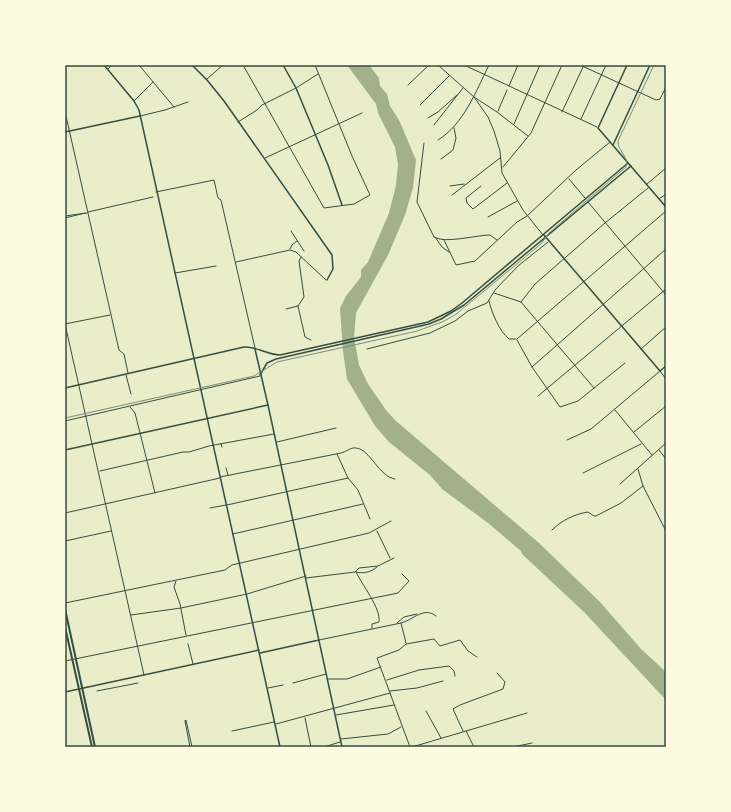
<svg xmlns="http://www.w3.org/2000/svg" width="731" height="812" font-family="Roboto,sans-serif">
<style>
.water{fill:#a3b18a}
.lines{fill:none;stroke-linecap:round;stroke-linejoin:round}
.pedestrian{stroke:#344e41;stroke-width:1}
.minor{stroke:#344e41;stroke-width:1}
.tertiary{stroke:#344e41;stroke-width:1.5}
.secondary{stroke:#344e41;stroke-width:1.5}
.primary{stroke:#344e41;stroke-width:2}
.tram{stroke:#7c8e77;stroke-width:1}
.neatline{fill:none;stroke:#344e41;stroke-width:1.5}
</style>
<rect width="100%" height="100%" fill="#e9edc9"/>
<polygon class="water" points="347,65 369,65 379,78 380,86 387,94 390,106 399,120 416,160 413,188 405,215 388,255 356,313 354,338 359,365 368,384 386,410 396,421 539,543 600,602 641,649 666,672 666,700 584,612 522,554 521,551 488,523 442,489 430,475 389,442 375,426 347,379 343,351 340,308 346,296 361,277 361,270 368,262 389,213 396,185 398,164 395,147 378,113 376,104"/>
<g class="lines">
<g class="pedestrian">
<polyline points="88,212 153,197"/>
<polyline points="97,691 138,683"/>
<polyline points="185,721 186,720 192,747"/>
<polyline points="185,721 190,747"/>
</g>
<g class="minor">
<polyline points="139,65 174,107"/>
<polyline points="243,65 324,208 354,204 370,195 352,156 315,65"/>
<polyline points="438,65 474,97 497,112 528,136"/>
<polyline points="464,65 597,127"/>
<polyline points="580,65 656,100 660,99 666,87"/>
<polyline points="108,69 112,65"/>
<polyline points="207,79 223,65"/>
<polyline points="408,85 429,65"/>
<polyline points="509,86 518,65"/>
<polyline points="474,97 488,117 494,131 500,151 502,173 523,210 543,235"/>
<polyline points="134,101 153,82"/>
<polyline points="420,105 449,76"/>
<polyline points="498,111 507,90"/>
<polyline points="562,112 584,65"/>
<polyline points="66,116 119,350 124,354 128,373"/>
<polyline points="140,116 165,110 188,102"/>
<polyline points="428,118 438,112 457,95"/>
<polyline points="581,119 606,65"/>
<polyline points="238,122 257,110 262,105 296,88 318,74"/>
<polyline points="514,124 540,65"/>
<polyline points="434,125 463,88"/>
<path d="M438 140C464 124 476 91 489 65"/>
<path d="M424 143 417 202 434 237C445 244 476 235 490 235L497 240"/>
<polyline points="265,158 362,113"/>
<polyline points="441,159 453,150 456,138 454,128"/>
<polyline points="503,167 531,133 562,65"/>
<polyline points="569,179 585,198"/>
<polyline points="647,184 666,168"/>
<polyline points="450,186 464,184"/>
<polyline points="481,186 466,198 467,203 473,209 507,183"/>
<polyline points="156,192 214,180 218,198 221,200 255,348"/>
<polyline points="452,195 500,158"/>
<polyline points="659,199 666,194"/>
<polyline points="588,202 666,295"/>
<polyline points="65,216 87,213"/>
<polyline points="488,217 517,201"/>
<polyline points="65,218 85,213"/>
<polyline points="291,231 304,251"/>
<polyline points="435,237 442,247 449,252"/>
<polyline points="444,240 456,265 475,261 517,222 527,216 576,170 610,142"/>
<polyline points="290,249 292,245 297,241"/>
<polyline points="236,262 290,250 296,252 326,280"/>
<polyline points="175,273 216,266"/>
<polyline points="494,293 521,302 594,388"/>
<path d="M489 301C492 313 499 331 509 339H516"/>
<polyline points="521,302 535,284 605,223 648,188"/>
<polyline points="298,306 305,337 311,340"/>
<polyline points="286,309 298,306 304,297 299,261 301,257"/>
<polyline points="65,324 144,675"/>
<polyline points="65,324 110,315"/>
<polyline points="517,339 666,211"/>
<polyline points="517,340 532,367 560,407 578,401 625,363"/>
<polyline points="367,349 430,333 455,321 468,311 487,303 495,290 518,266 548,242"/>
<polyline points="641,349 666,327"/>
<polyline points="532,367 666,249"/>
<polyline points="126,375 131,394"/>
<polyline points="538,396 666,289"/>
<polyline points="130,407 135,413 155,493"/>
<polyline points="615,410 652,455"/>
<polyline points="65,421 260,376"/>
<polyline points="634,432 666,406"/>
<polyline points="567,440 591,429 660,371 666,379"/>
<polyline points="277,442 336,428"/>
<polyline points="221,444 222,447"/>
<polyline points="659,450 666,459"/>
<polyline points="337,454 348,478 358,490 370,519"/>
<polyline points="226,468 228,475"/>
<polyline points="638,469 643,486 666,531"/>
<polyline points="100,471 183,452 189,452 209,446 274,434"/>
<polyline points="583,473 641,444"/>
<path d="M220 477 341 453C346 452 351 447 356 448 370 449 379 477 395 479"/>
<polyline points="620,484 666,443"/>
<polyline points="227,505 348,478"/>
<polyline points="210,508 226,505"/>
<polyline points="65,513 220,478"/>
<path d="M552 530C562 520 575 514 588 512L594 516H596L621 503 643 486"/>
<polyline points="377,531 390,558"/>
<polyline points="233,534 363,504"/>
<polyline points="65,541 111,531"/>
<path d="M356 572C362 585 381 608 379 622L372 624V628"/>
<path d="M356 572C364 574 371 572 377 567"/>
<polyline points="306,578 355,572 359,568 378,566 394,558"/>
<polyline points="176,581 174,587 180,604 186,635"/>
<polyline points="65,603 225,570 232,565 369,533 391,521"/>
<polyline points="131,615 181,608 247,594 306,576"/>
<polyline points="397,623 404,617 417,614"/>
<polyline points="401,623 406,643"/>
<path d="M319 640 401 623C413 620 424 606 436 616"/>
<polyline points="188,644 193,664"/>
<polyline points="65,661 398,593 409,581 402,574"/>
<polyline points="328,679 347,679 381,667"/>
<polyline points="387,680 419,670 449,666 454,671 455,676"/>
<polyline points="293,683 326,674"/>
<polyline points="268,688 283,685"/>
<polyline points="390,691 417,688 443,681"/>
<polyline points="426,711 441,738"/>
<polyline points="336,715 394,705"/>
<polyline points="305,718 311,747"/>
<polyline points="276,724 390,693"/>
<polyline points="232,731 274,722"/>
<polyline points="463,731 453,709 460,705 503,689 505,682 497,673"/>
<polyline points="466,731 474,747"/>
<polyline points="341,739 388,734 401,727"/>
<polyline points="324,747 340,742"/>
<polyline points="410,747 377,658 399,650 406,644 434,639 440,646 460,640 468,651 477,657"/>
<polyline points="412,747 527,713"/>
<polyline points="513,747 532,743"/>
</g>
<g class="tertiary">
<polyline points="192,65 207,80 224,101 332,255 333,269 327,280"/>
<polyline points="283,65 296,88 328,165 342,205"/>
<polyline points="544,235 660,371 666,366"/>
<polyline points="268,405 342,747"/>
<polyline points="260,653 319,640"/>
</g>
<g class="secondary">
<polyline points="104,65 134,101 139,110 280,747"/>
<polyline points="627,65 598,128 666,207"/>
<polyline points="65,132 140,116"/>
<polyline points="613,145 650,65"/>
<polyline points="260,375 267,363 276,359 429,324 441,319 464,305 631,166"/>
<path d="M65 388 244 347C256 346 267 355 280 355L428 322 451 311 462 303 628 163"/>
<polyline points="65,450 268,405 255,349"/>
<polyline points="65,692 259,650"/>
</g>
<g class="primary">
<polyline points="65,609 95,747"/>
<polyline points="65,627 92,747"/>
</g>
<path class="tram" d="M65 418 254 376 277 362 417 331 442 322 455 315 541 244 549 233 626 167C630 157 617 151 618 141L654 65"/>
</g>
<rect width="731" height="812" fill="none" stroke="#fefae0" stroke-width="132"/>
<rect x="66" y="66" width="599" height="680" class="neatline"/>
</svg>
